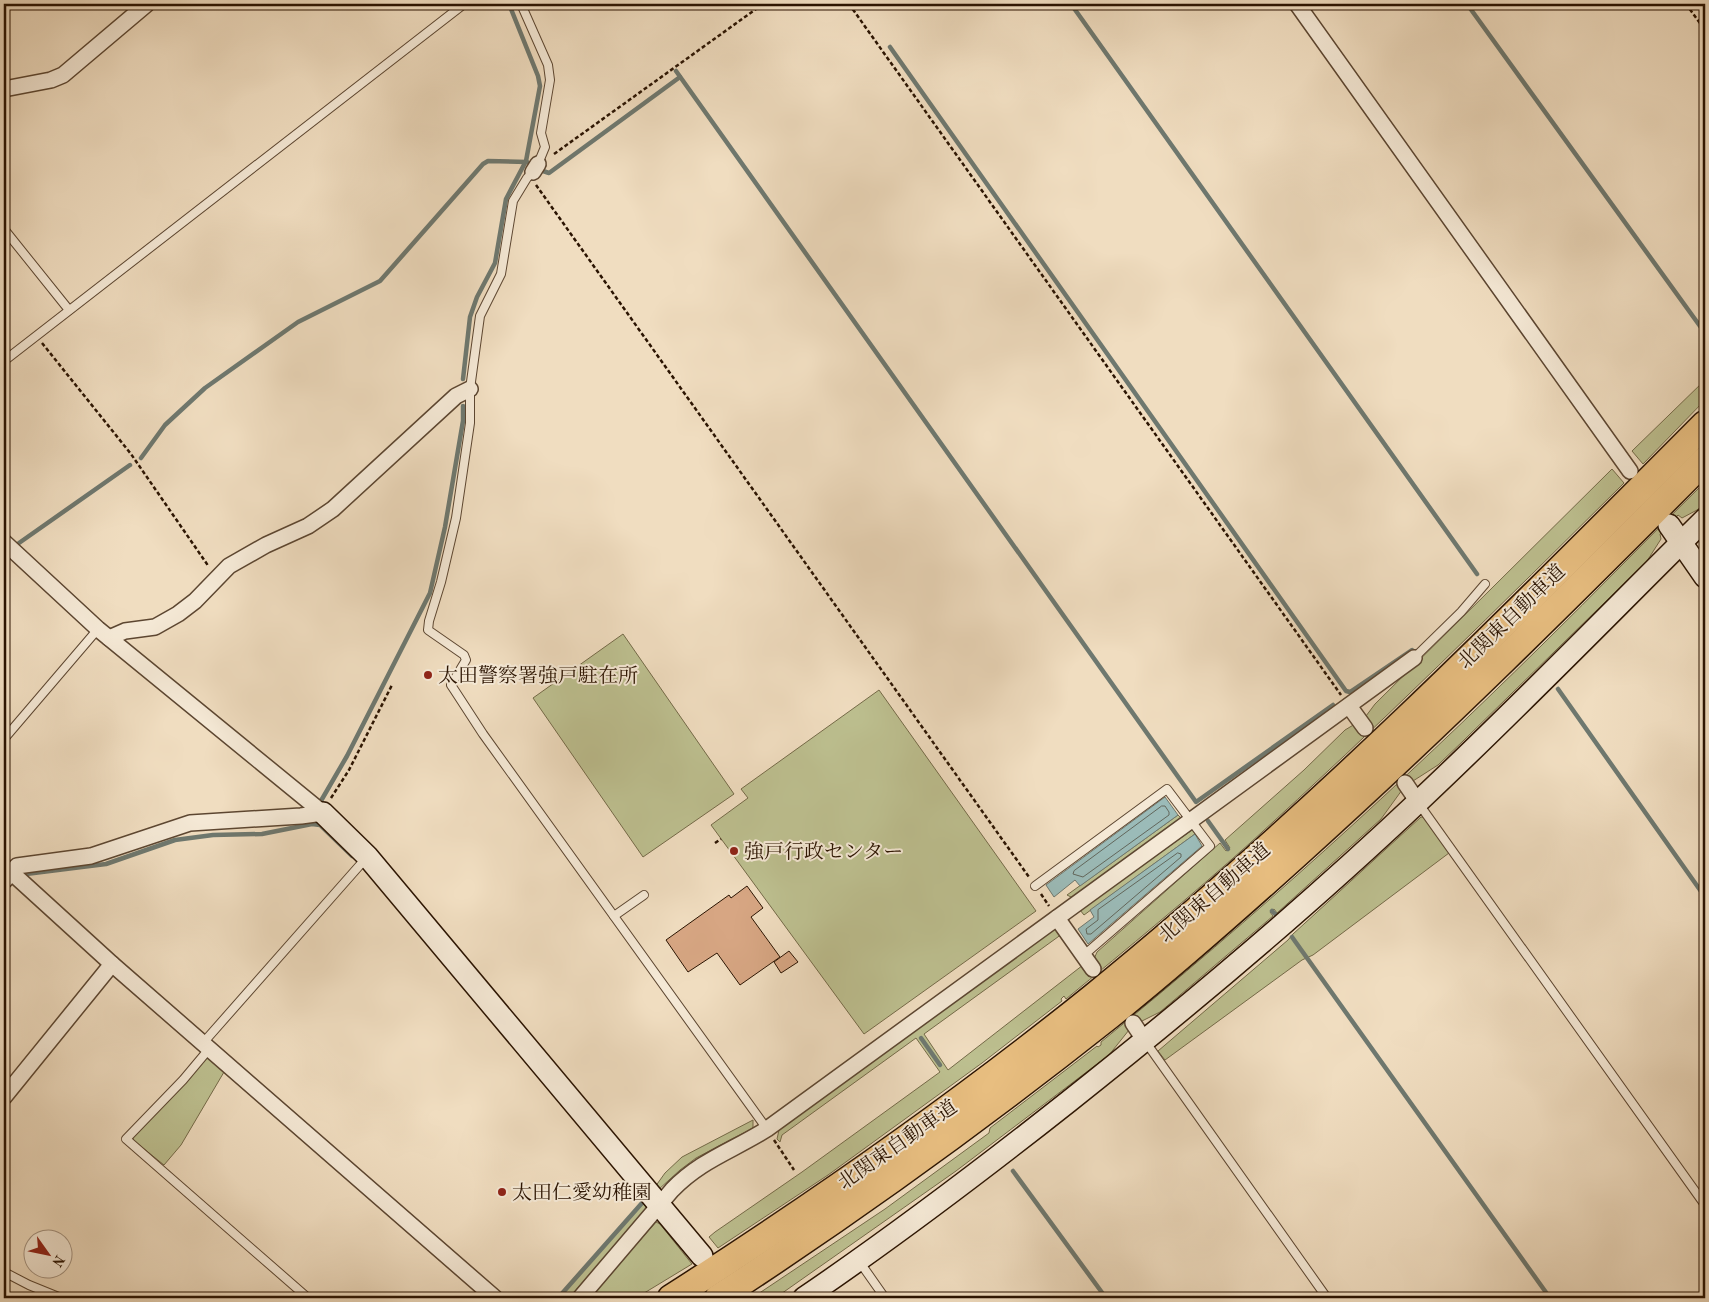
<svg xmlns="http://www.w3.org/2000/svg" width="1709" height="1302" font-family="'Old Standard TT','Noto Serif JP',serif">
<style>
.green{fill:#bdc090;stroke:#746a48}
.water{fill:#9bbbb8;stroke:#6e786f}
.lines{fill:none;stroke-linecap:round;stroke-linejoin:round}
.shore{stroke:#62675c;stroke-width:1}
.stream{stroke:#6e786f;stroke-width:4.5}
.building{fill:#d7a683;stroke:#2a1301}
.lane-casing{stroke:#5c4631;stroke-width:10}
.street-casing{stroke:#5c4631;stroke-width:18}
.secondary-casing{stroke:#2a1301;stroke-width:24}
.highway-casing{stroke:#2a1301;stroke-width:29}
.path{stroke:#2a1301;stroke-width:2.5;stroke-dasharray:4 2.5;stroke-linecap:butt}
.lane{stroke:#f5e9d6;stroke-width:8}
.street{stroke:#f5e9d6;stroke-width:15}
.secondary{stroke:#f5e9d6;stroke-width:21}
.highway{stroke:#e8be80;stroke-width:26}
.poi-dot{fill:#8f2418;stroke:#f5e9d6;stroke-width:2}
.labels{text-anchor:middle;stroke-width:4;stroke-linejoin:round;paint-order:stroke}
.street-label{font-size:20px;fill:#2a1301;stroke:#f5e9d6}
.poi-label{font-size:20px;fill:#2a1301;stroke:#f5e9d6;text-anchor:start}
</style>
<rect width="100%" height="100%" fill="#f0ddc0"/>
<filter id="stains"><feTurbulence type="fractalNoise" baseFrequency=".004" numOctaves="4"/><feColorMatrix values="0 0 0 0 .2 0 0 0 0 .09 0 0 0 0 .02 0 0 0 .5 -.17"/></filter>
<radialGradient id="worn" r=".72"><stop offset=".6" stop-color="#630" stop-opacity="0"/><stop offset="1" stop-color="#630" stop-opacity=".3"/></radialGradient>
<g class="green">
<polygon points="1705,380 1705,400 1643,464 1632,451"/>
<path d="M1612 469 1624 483C1501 605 1378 727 1250 843 1190 897 1128 948 1066 999L1064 996 1061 999 1062 1001 982 1063 828 1175 718 1248 709 1237 715 1232 802 1172 940 1072 916 1038 782 1135 780 1142 777 1139 779 1130 1055 929 1062 934 924 1034 948 1070 1083 965 1094 959 1097 952 1220 843 1226 851 1230 848 1225 840 1304 770 1345 730 1355 724 1370 723 1366 716 1375 704Z"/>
<path d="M1705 482V502L1697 510 1682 518 1678 515 1660 534 1661 539 1647 561 1464 740 1438 765 1413 781 1411 778 1401 786 1402 790 1381 819 1277 913 1274 909 1270 912 1273 916 1160 1012 1140 1022 1138 1018 1128 1026 1129 1030 1109 1055 956 1171 778 1296 768 1298H752L885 1209 989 1133 990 1128 1097 1046 1098 1047 1101 1045V1042C1254 918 1400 785 1541 646 1596 592 1650 536 1705 482Z"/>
<polygon points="623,634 734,794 643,857 533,698"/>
<polygon points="879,690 1036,911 864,1034 711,825 748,798 741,789"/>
<polygon points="1178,815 1181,818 1073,898 1067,895"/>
<polygon points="1421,817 1427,818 1449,853 1313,955 1302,960 1165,1060 1158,1051 1288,940 1293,934"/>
<polygon points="1192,830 1195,834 1084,915 1080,910"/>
<polygon points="208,1055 224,1072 181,1145 164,1165 133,1140 133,1136"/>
<polygon points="753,1120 753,1128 696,1158 680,1170 658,1190 655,1187 665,1173 682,1157"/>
<polygon points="642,1203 647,1208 645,1211 569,1298 558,1298"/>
<polygon points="656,1222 660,1224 692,1264 636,1298 589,1298"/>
</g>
<g class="water">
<polygon points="1165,797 1178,815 1080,886 1075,880 1054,897 1046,885"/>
<polygon points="1195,834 1202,846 1088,944 1078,929 1094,917 1090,910"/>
</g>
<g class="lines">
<g class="shore">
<polygon points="1162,806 1165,806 1169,812 1169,815 1083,877 1073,874 1074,871"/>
<polygon points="1178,853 1181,854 1181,857 1091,934 1087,934 1086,929 1098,920 1098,910"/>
</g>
<g class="stream">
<polyline points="1071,4 1477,574"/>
<polyline points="1467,4 1705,333"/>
<polyline points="890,47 1346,691 1350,692 1412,650"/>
<polyline points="676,71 1196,802 1333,705"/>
<polyline points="543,171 549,173 680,77"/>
<polyline points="463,379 470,317 477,297 495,263 506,199 526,161 540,86 538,76 509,4"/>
<polyline points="141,458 165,425 205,388 298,322 380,281 483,164 488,161 527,162"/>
<polyline points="19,543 130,465"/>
<polyline points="1558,689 1705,897"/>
<polyline points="318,806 347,756 430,593 445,527 463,421 463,406"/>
<polyline points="1208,821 1228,849"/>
<polyline points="26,874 106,864 175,840 213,835 262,834 312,824 320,825 352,856"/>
<polyline points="1272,911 1275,914"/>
<polyline points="1292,937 1550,1298"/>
<polyline points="921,1038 940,1065"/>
<polyline points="1013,1171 1106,1298"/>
<polyline points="558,1298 642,1203 644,1201 642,1198"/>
</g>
</g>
<g class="building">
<polygon points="747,886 763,908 751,917 780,957 740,985 717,953 688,972 666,940 729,895 731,898"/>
<polygon points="789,951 798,962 781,973 774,962"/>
</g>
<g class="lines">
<defs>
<g id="lane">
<polyline points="521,4 548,65 550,80 541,133 545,147 538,164"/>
<polyline points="533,172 527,178 513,201 501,274 480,316 470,389 470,423 456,518 441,582 429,621 428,630 464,655 466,660 451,685 455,691 483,734 767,1129"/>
<polyline points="4,229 69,310"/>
<polyline points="4,361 464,4"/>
<polyline points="1414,658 1461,612 1485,584"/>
<polyline points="4,739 98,629"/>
<polyline points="1419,804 1705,1205"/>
<polyline points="1035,886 1167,789 1210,846 1084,955"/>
<polyline points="614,916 644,895"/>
<polyline points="1145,1041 1327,1298"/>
<polyline points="203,1043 367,857"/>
<polyline points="209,1049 183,1080 126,1139 308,1298"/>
<polyline points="859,1261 885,1298"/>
<polyline points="4,1272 29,1285 61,1298"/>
</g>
<g id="street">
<polyline points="1297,4 1630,471"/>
<polyline points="4,89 51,80 63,75 147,4"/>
<polyline points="533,172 538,164"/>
<polyline points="4,542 98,629 323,813"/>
<polyline points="109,638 125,631 155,627 178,614 195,601 229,566 266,545 308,526 333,509 456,396 470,389"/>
<polyline points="1349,706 1365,728"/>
<polyline points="1405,783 1418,802"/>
<polyline points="11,872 112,964 495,1298"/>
<polyline points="4,881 17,866 91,856 190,823 301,816 323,813"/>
<polyline points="1057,918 1093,969"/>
<polyline points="1133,1023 1145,1041"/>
<polyline points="4,1097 112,964"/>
<path d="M580 1298 672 1190C701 1160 732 1151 767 1129L1414 658"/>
</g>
<g id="secondary">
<polyline points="1669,525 1705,577"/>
<polyline points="323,813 367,856 702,1256"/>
<path d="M804 1298C895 1236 982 1170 1068 1102 1189 1006 1307 907 1419 801 1517 709 1610 613 1705 519"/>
</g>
<g id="highway">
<path d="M671 1298C816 1205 959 1105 1093 997 1310 821 1508 622 1705 424"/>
<path d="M718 1298C853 1210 983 1116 1109 1016 1174 964 1236 909 1297 854 1438 727 1572 594 1705 460"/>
</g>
</defs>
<use href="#lane" class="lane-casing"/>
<use href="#street" class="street-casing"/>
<use href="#secondary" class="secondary-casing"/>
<use href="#highway" class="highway-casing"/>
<g class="path">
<polyline points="849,4 1341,695"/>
<polyline points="1686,4 1705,30"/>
<polyline points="554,154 763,4"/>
<polyline points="536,185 1029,877"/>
<polyline points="42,343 131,454 209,567"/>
<polyline points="331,798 349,770 392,685"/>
<polyline points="715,843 721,839"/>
<polyline points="1041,894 1049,906"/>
<polyline points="774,1140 794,1170"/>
</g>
<use href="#lane" class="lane"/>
<use href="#street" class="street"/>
<use href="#secondary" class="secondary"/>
<use href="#highway" class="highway"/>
</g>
<g class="poi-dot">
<circle cx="428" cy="675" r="5"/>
<circle cx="734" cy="851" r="5"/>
<circle cx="502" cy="1192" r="5"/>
</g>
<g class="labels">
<g class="street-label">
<text transform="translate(1511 616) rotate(-44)" y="7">北関東自動車道</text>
<text transform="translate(1214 892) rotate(-41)" y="7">北関東自動車道</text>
<text transform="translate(897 1144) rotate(-35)" y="7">北関東自動車道</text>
</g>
<g class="poi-label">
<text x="438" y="682">太田警察署強戸駐在所</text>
<text x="744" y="858">強戸行政センター</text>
<text x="512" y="1199">太田仁愛幼稚園</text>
</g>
</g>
<rect width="1709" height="1302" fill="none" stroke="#f0ddc0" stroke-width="20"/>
<rect x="5" y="5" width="1699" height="1292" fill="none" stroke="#2a1301" stroke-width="2.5"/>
<rect x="10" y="10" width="1689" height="1282" fill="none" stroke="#2a1301"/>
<g transform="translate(48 1254) rotate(123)"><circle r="24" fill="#f5e9d6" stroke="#a49381"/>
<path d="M0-4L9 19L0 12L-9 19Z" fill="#8f2418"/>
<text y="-8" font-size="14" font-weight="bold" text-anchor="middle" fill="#2a1301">N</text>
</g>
<rect width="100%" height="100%" filter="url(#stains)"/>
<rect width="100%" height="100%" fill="url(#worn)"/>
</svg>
